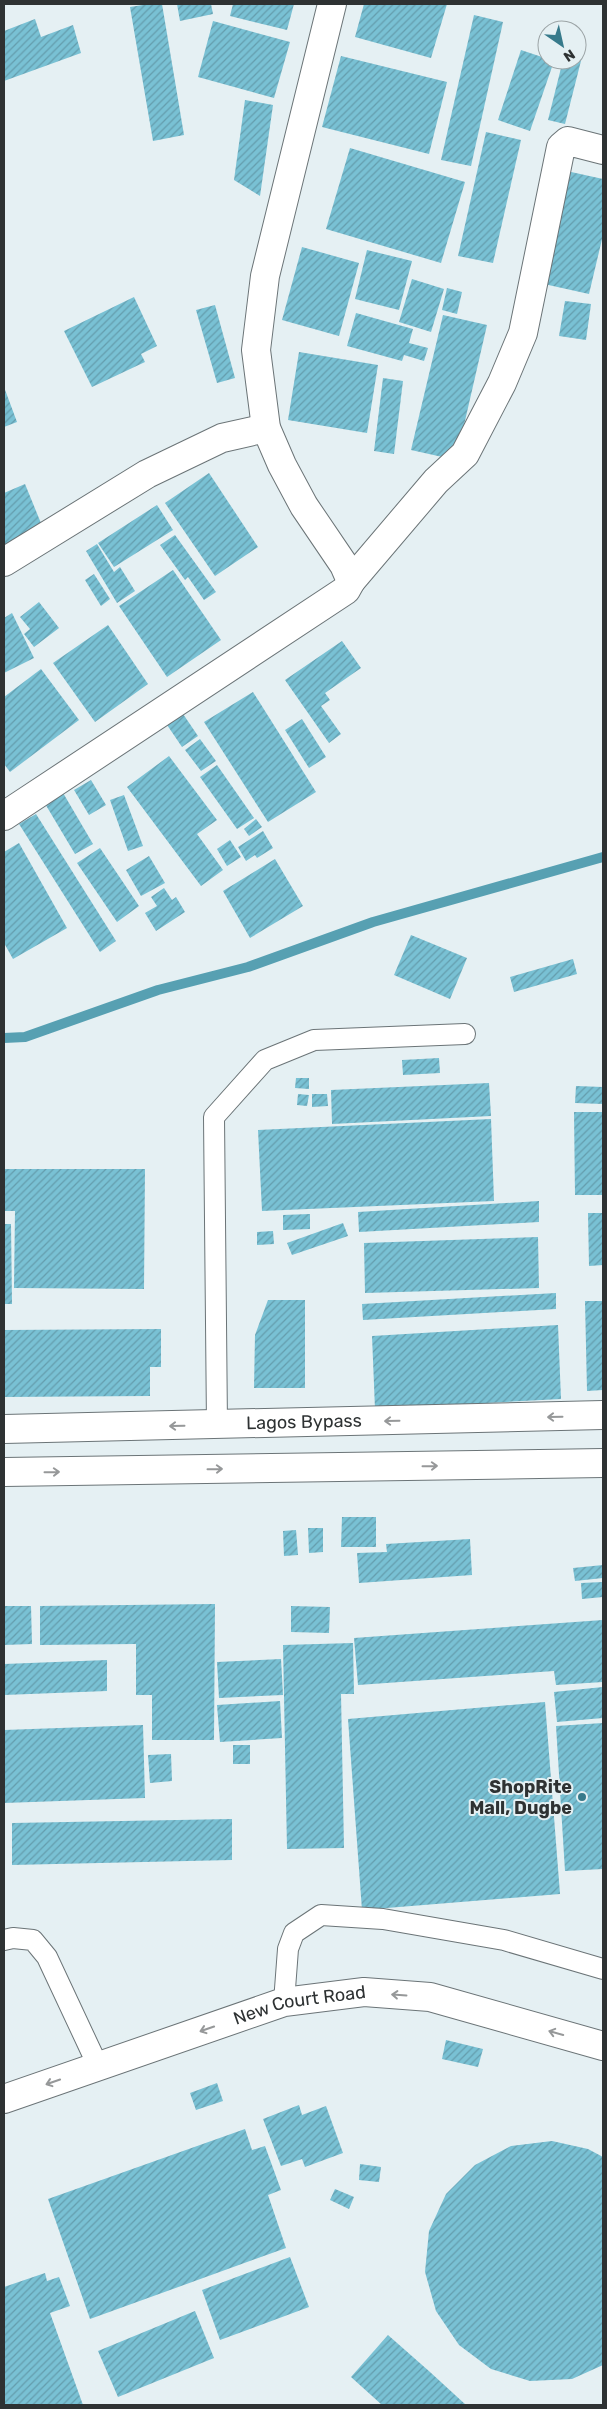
<svg xmlns="http://www.w3.org/2000/svg" width="607" height="2409" font-family="Rubik,sans-serif">
<style>
.lines{fill:none;stroke-linecap:round;stroke-linejoin:round}
.stream{stroke:#57a0b2;stroke-width:10}
.building{fill:url(#building-hatch)}
.service-casing{stroke:#6b7477;stroke-width:22}
.minor-casing{stroke:#6b7477;stroke-width:30}
.tertiary-casing{stroke:#6b7477;stroke-width:30}
.secondary-casing{stroke:#6b7477;stroke-width:30}
.service{stroke:#fff;stroke-width:20}
.minor{stroke:#fff;stroke-width:28}
.tertiary{stroke:#fff;stroke-width:28}
.secondary{stroke:#fff;stroke-width:28}
.oneway{stroke:#969899}
.poi-dot{fill:#377a8b;stroke:#e5f0f3;stroke-width:2}
.labels{text-anchor:middle;stroke-width:4;stroke-linejoin:round;paint-order:stroke}
.street-label{font-size:18px;fill:#2e3233;stroke:#e5f0f3}
.poi-label{font-size:18px;font-weight:bold;fill:#2e3233;stroke:#e5f0f3;text-anchor:end}
</style>
<defs>
<pattern id="building-hatch" width="6" height="6" patternUnits="userSpaceOnUse" patternTransform="scale(1.25)"><rect width="6" height="6" fill="#79c1d4"/><path d="M-1 1l2-2M0 6l6-6M5 7l2-2" fill="none" stroke="#649dad"/></pattern>
</defs>
<rect width="100%" height="100%" fill="#e5f0f3"/>
<g class="lines">
<polyline class="stream" points="4,1038 25,1037 158,990 248,967 373,922 603,857"/>
</g>
<g class="building">
<polygon points="149,4 162,4 184,135 153,141 130,7"/>
<polygon points="177,4 211,4 213,14 180,21"/>
<polygon points="233,4 294,4 287,30 230,16"/>
<polygon points="364,4 447,4 431,58 355,37"/>
<polygon points="474,15 503,22 471,166 441,160"/>
<polygon points="35,19 41,37 73,25 81,53 4,81 4,31"/>
<polygon points="213,21 290,42 274,98 198,77"/>
<polygon points="577,48 584,49 565,124 548,120 563,60 577,60"/>
<polygon points="521,50 554,61 530,131 498,120"/>
<polygon points="341,56 447,82 429,154 322,127"/>
<polygon points="245,100 273,105 260,196 234,180"/>
<polygon points="486,132 521,140 493,263 458,256"/>
<polygon points="350,148 465,182 441,263 326,229"/>
<polygon points="562,170 603,179 603,235 589,294 535,282"/>
<polygon points="302,247 359,263 339,336 282,320"/>
<polygon points="367,250 412,261 399,310 355,299"/>
<polygon points="412,279 444,289 431,332 399,322"/>
<polygon points="447,288 462,292 457,314 442,310"/>
<polygon points="134,297 157,346 141,354 145,362 92,387 64,331"/>
<polygon points="565,301 591,304 586,340 559,336"/>
<polygon points="215,305 235,378 217,383 196,310"/>
<polygon points="356,313 413,329 409,343 428,348 424,361 404,355 402,361 347,346"/>
<polygon points="443,315 487,325 456,460 411,450"/>
<polygon points="299,352 378,365 367,433 288,420"/>
<polygon points="383,378 403,381 394,454 374,451"/>
<polygon points="4,387 17,422 4,427"/>
<polygon points="209,473 258,547 215,576 165,503"/>
<polygon points="25,484 45,533 4,552 4,493"/>
<polygon points="157,505 173,530 114,567 98,543"/>
<polygon points="175,535 216,592 204,600 188,577 185,580 160,545"/>
<polygon points="97,544 114,572 120,567 135,591 117,603 86,551"/>
<polygon points="173,570 221,640 167,677 119,606"/>
<polygon points="94,574 110,599 101,606 85,580"/>
<polygon points="39,602 59,628 34,647 24,634 30,629 20,617"/>
<polygon points="12,613 34,658 4,673 4,618"/>
<polygon points="108,625 148,684 95,722 53,663"/>
<polygon points="342,641 361,668 325,693 330,700 321,706 341,734 329,743 285,680"/>
<polygon points="41,669 79,720 10,772 4,764 4,697"/>
<polygon points="253,692 316,792 268,822 204,722"/>
<polygon points="179,708 198,736 182,747 163,719"/>
<polygon points="302,719 326,757 309,768 285,730"/>
<polygon points="200,739 216,761 201,771 185,750"/>
<polygon points="169,756 217,820 197,834 223,870 201,886 127,787"/>
<polygon points="217,765 254,818 237,829 200,777"/>
<polygon points="91,780 106,805 89,815 74,790"/>
<polygon points="59,786 93,844 75,854 41,797"/>
<polygon points="124,795 143,846 128,851 110,800"/>
<polygon points="36,814 116,941 100,952 19,824"/>
<polygon points="256,819 262,827 249,836 244,829"/>
<polygon points="263,831 273,848 257,858 255,855 246,861 238,847"/>
<polygon points="230,840 241,857 227,866 217,849"/>
<polygon points="19,843 67,928 13,959 4,943 4,852"/>
<polygon points="100,848 139,906 117,922 77,863"/>
<polygon points="149,856 165,883 141,896 126,870"/>
<polygon points="275,859 303,906 250,938 223,891"/>
<polygon points="164,888 172,900 176,897 185,912 156,931 145,913 157,906 151,897"/>
<polygon points="411,935 467,958 450,999 394,975"/>
<polygon points="573,959 577,974 514,992 510,977"/>
<polygon points="439,1058 440,1073 403,1075 402,1060"/>
<polygon points="296,1078 309,1078 309,1089 295,1088"/>
<polygon points="489,1083 491,1116 332,1124 331,1090"/>
<polygon points="576,1086 603,1087 603,1104 575,1103"/>
<polygon points="298,1094 309,1095 307,1106 297,1105"/>
<polygon points="312,1094 327,1094 328,1106 312,1107"/>
<polygon points="574,1112 603,1112 603,1195 575,1195"/>
<polygon points="491,1119 494,1201 262,1211 258,1130"/>
<polygon points="4,1169 145,1169 144,1289 14,1288 15,1211 4,1211"/>
<polygon points="539,1201 539,1222 359,1232 358,1212"/>
<polygon points="588,1213 603,1213 603,1265 589,1266"/>
<polygon points="310,1214 310,1229 283,1230 283,1215"/>
<polygon points="343,1223 348,1236 292,1255 287,1243"/>
<polygon points="4,1224 11,1224 12,1304 4,1304"/>
<polygon points="273,1231 274,1244 257,1245 257,1232"/>
<polygon points="538,1237 539,1288 365,1293 364,1243"/>
<polygon points="556,1293 556,1309 363,1320 362,1304"/>
<polygon points="268,1300 305,1300 305,1388 254,1388 255,1335"/>
<polygon points="585,1301 603,1301 603,1390 587,1391"/>
<polygon points="558,1325 561,1399 375,1409 372,1336"/>
<polygon points="161,1329 161,1367 150,1367 150,1396 4,1397 4,1330"/>
<polygon points="342,1517 376,1517 376,1547 341,1547"/>
<polygon points="308,1528 323,1528 323,1552 309,1553"/>
<polygon points="296,1530 298,1555 284,1556 283,1531"/>
<polygon points="470,1539 472,1575 359,1583 357,1553 387,1552 386,1544"/>
<polygon points="603,1565 603,1578 575,1581 573,1568"/>
<polygon points="603,1582 603,1597 582,1599 581,1583"/>
<polygon points="215,1604 214,1740 152,1740 152,1695 136,1695 136,1644 40,1645 40,1606"/>
<polygon points="4,1606 31,1606 32,1644 4,1645"/>
<polygon points="291,1606 330,1607 329,1633 291,1632"/>
<polygon points="603,1620 603,1682 556,1685 554,1671 358,1685 354,1638"/>
<polygon points="353,1643 354,1694 341,1694 344,1848 287,1849 283,1645"/>
<polygon points="281,1659 283,1695 219,1698 217,1662"/>
<polygon points="107,1660 107,1691 4,1695 4,1664"/>
<polygon points="603,1687 603,1718 557,1722 554,1692"/>
<polygon points="280,1701 282,1738 220,1742 217,1705"/>
<polygon points="545,1702 560,1894 362,1910 348,1719"/>
<polygon points="603,1723 603,1869 565,1871 556,1726"/>
<polygon points="143,1725 145,1798 4,1803 4,1730"/>
<rect x="233" y="1745" width="17" height="19"/>
<polygon points="171,1754 172,1781 150,1783 148,1755"/>
<polygon points="232,1819 232,1860 12,1865 12,1823"/>
<polygon points="446,2040 483,2049 478,2067 442,2059"/>
<polygon points="217,2083 223,2101 196,2110 190,2093"/>
<polygon points="299,2105 302,2115 326,2106 343,2153 305,2167 302,2159 281,2166 263,2119"/>
<polygon points="245,2129 252,2150 265,2146 281,2190 268,2195 286,2248 90,2319 48,2199"/>
<polygon points="552,2141 588,2149 603,2157 603,2365 572,2379 530,2381 491,2369 459,2345 436,2311 425,2272 429,2231 446,2194 475,2165 511,2146"/>
<polygon points="360,2164 381,2167 379,2182 359,2180"/>
<polygon points="335,2189 354,2197 349,2209 330,2200"/>
<polygon points="290,2257 309,2307 220,2340 202,2290"/>
<polygon points="45,2273 47,2281 59,2277 70,2306 50,2313 83,2405 4,2405 4,2287"/>
<polygon points="195,2311 214,2358 118,2397 98,2351"/>
<polygon points="388,2335 430,2372 466,2405 382,2405 351,2377"/>
</g>
<g class="lines">
<defs>
<g id="service">
<polyline points="217,1425 214,1117 265,1060 314,1040 465,1034"/>
<polyline points="4,1940 13,1938 33,1940 47,1957 98,2066"/>
<polyline points="284,2002 288,1949 294,1933 321,1915 383,1919 504,1940 603,1969"/>
</g>
<g id="minor">
<polyline points="332,4 265,276 256,350 266,428 282,465 304,506 344,565 351,581"/>
<polyline points="4,562 147,474 222,438 266,428"/>
<polyline points="4,816 346,590 351,581 436,481 465,454 502,383 523,333 561,147 568,141 603,150"/>
</g>
<g id="tertiary">
<path id="s1" d="M4 2099 284 2002 364 1992 430 1997 603 2046"/>
</g>
<g id="secondary">
<path id="s2" d="M4 1429 603 1415"/>
<polyline points="4,1472 603,1463"/>
</g>
</defs>
<use href="#service" class="service-casing"/>
<use href="#minor" class="minor-casing"/>
<use href="#tertiary" class="tertiary-casing"/>
<use href="#secondary" class="secondary-casing"/>
<use href="#service" class="service"/>
<use href="#minor" class="minor"/>
<use href="#tertiary" class="tertiary"/>
<use href="#secondary" class="secondary"/>
</g>
<defs><path id="oneway-shaft" d="M-6 0H5M1.5-3L5.5 0L1.5 3" fill="none" stroke-width="1.6" stroke-linecap="round" stroke-linejoin="round" transform="scale(1.25)"/></defs>
<g class="oneway">
<use href="#oneway-shaft" transform="translate(555 1417) rotate(179)"/>
<use href="#oneway-shaft" transform="translate(392 1421) rotate(179)"/>
<use href="#oneway-shaft" transform="translate(177 1426) rotate(179)"/>
<use href="#oneway-shaft" transform="translate(430 1466) rotate(-1)"/>
<use href="#oneway-shaft" transform="translate(215 1469) rotate(-1)"/>
<use href="#oneway-shaft" transform="translate(52 1472) rotate(-1)"/>
<use href="#oneway-shaft" transform="translate(399 1995) rotate(-176)"/>
<use href="#oneway-shaft" transform="translate(207 2029) rotate(161)"/>
<use href="#oneway-shaft" transform="translate(556 2033) rotate(-164)"/>
<use href="#oneway-shaft" transform="translate(53 2082) rotate(161)"/>
</g>
<circle class="poi-dot" cx="582" cy="1797" r="5"/>
<g class="labels">
<g class="street-label">
<text dy="6" stroke="none"><textPath href="#s2" startOffset="300">Lagos Bypass</textPath></text>
<text dy="6" stroke="none"><textPath href="#s1" startOffset="311">New Court Road</textPath></text>
</g>
<g class="poi-label">
<text x="572" y="1793">ShopRite<tspan x="572" dy="21">Mall, Dugbe</tspan></text>
</g>
</g>
<rect width="607" height="2409" fill="none" stroke="#2e3233" stroke-width="10"/>
<g transform="translate(562 45) rotate(146)"><circle r="24" fill="#e5f0f3" stroke="#9ca4a6"/>
<path d="M0-4L9 19L0 12L-9 19Z" fill="#377a8b"/>
<text y="-8" font-size="14" font-weight="bold" text-anchor="middle" fill="#2e3233">N</text>
</g>
</svg>
